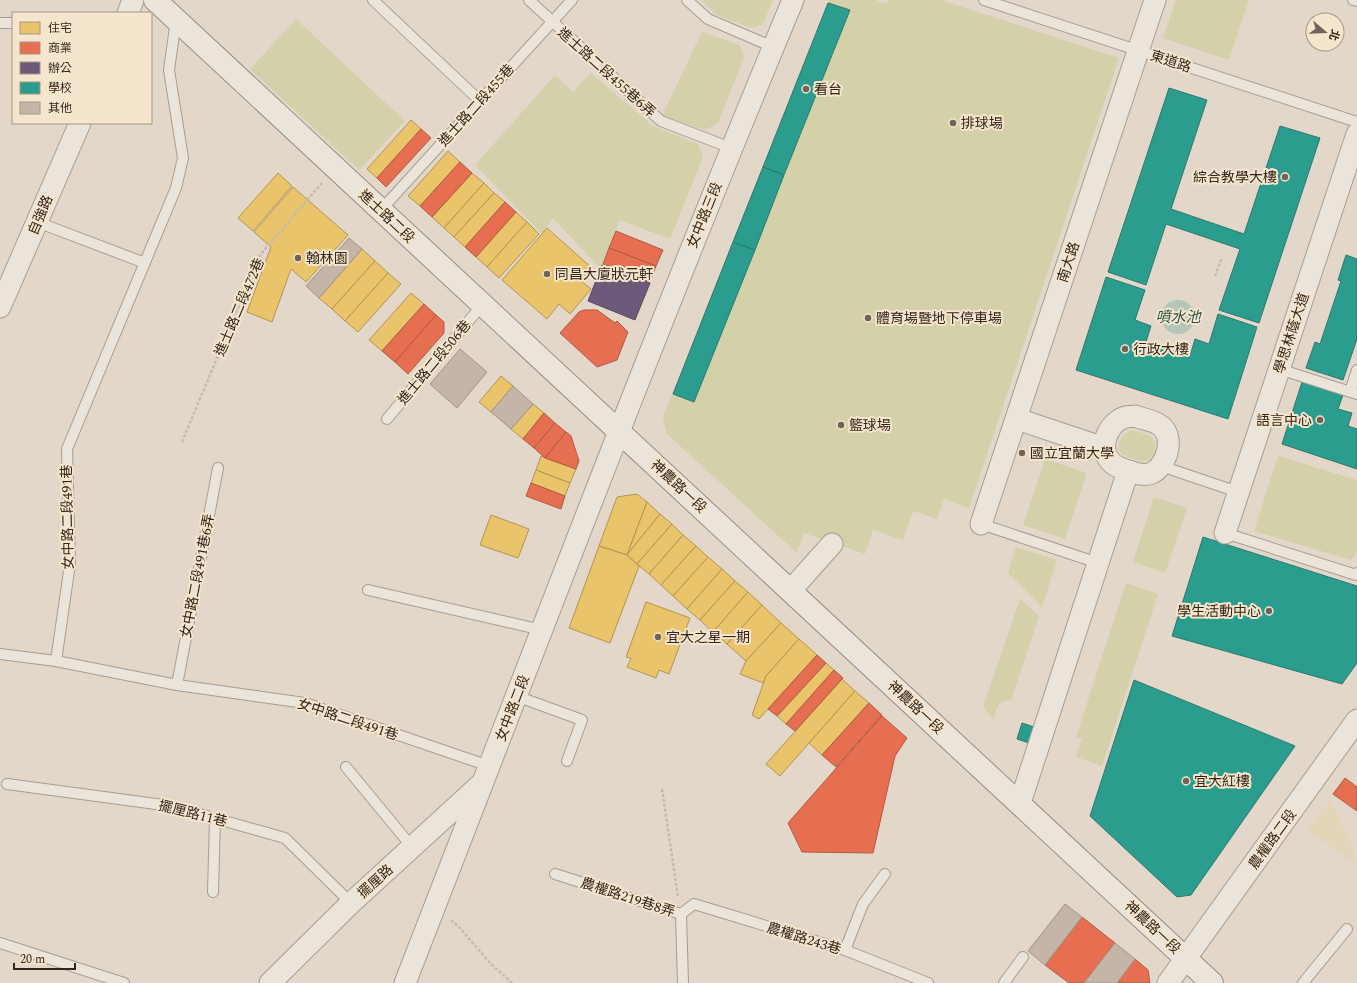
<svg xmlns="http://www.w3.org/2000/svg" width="1357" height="983" font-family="Spectral,'Noto Sans TC',serif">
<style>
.farmland{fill:#e2d5b8}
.green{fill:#d4d0aa}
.water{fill:#b4c6b9}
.homes{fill:#e9c46a;stroke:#b29452}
.shops{fill:#e76f51;stroke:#b15941}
.offices{fill:#6d597a;stroke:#5c495e}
.schools{fill:#2a9d8f;stroke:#2d796c}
.building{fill:#c5b5a9;stroke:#a19388}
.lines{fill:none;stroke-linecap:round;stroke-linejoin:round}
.lane-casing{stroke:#a69d92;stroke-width:12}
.street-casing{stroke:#a69d92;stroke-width:23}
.secondary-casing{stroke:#968c82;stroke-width:24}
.path{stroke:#c2bbb2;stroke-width:2.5;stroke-dasharray:3 2;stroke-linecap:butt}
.lane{stroke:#eae4da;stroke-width:10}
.street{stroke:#eae4da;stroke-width:21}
.secondary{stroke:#eae4da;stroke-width:22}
.poi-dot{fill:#706358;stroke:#f4e5cc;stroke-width:1.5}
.labels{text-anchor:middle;stroke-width:4;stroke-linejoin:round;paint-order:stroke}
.street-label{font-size:14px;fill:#33251b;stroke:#f4e5cc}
.poi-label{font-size:14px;fill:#33251b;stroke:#f4e5cc;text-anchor:start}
.water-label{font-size:15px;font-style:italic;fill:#2b534d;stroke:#f4e5cc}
</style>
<rect width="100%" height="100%" fill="#e2d7c8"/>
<polygon class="farmland" points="1331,799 1357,859 1357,866 1308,830"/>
<g class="green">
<polygon points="701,0 773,0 763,24 751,28 717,15"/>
<polygon points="829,0 875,0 887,4 888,0 941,0 1119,58 969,508 944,499 937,519 913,511 903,540 873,530 865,554 804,533 797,553 667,434 663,417"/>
<polygon points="1176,0 1249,0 1229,60 1163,38"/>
<polygon points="296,19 405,121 359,170 250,69"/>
<polygon points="702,32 740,45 744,57 718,123 705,130 662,116"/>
<polygon points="591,73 653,126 698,144 703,157 670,239 620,220 601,269 553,218 542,234 475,165 555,75 573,92"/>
<path d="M1132 430C1143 433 1161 436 1154 452 1153 455 1150 460 1146 461 1142 462 1138 460 1134 459 1130 457 1125 457 1122 454 1113 446 1123 433 1132 430Z"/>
<polygon points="1278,456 1357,480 1357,552 1351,560 1254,531"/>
<polygon points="1045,459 1087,473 1065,539 1023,525"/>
<polygon points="1154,497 1187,508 1165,573 1133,562"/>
<polygon points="1016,547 1057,560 1042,607 1008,573"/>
<polygon points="1126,583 1158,594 1102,766 1076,757 1082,739 1076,737"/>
<polygon points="1020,599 1039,616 1011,700 999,703 993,719 983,707"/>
</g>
<circle class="water" cx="1178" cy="317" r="17"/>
<g class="homes">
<polygon points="411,120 421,129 377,178 367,169"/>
<polygon points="448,151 460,162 420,206 408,196"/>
<polygon points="278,173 292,186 253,231 238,218"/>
<polygon points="472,173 484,183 444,228 432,217"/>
<polygon points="484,183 494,193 454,237 444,228"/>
<polygon points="293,187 348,235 306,282 291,269 272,322 247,312 271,247 254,232"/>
<polygon points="494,193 505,202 465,247 454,237"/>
<polygon points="516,212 527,222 487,267 476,257"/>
<polygon points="527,222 539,234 499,278 487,267"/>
<polygon points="547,228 592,268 581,281 591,289 570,314 559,304 547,319 502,280"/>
<polygon points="362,249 375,261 332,309 319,298"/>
<polygon points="375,261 388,273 345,321 332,309"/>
<polygon points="388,273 401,284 358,332 345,321"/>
<polygon points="411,293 424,304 382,351 369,340"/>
<polygon points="501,376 513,386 491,412 479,402"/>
<polygon points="533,404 544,413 523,439 511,429"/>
<polygon points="541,456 576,469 570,483 536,470"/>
<polygon points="536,470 570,483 565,496 531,483"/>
<polygon points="637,494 647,502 627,555 599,546 617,497"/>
<polygon points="647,502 660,514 627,555"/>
<polygon points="660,514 672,524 637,564 627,555"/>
<polygon points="491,515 529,529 518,558 480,545"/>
<polygon points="672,524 683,535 649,574 637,564"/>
<polygon points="683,535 696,546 661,585 649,574"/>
<polygon points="599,546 627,555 639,566 610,643 569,628"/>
<polygon points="696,546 708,557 673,596 661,585"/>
<polygon points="708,557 722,569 687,609 673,596"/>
<polygon points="722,569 735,581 700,620 687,609"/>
<polygon points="735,581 748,592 713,632 700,620"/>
<polygon points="748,592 762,605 727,644 713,632"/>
<polygon points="646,602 690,618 669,674 659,670 656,678 627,667 631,658 626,657"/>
<polygon points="762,605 781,623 746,661 727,644"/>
<polygon points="781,623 799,639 766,676 763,683 740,674 746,661"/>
<polygon points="799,639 817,655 759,719 752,715 766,676"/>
<polygon points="826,663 834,670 786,724 777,716"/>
<polygon points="842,679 855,691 780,776 766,764"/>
<polygon points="855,691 869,703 822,755 809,743"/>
</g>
<g class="shops">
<polygon points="421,129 431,138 386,187 377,178"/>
<polygon points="460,162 472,173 432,217 420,206"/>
<polygon points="505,202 516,212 476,257 465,247"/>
<polygon points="616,231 663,250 656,266 609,248"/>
<polygon points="609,248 656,266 650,282 603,264"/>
<polygon points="424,304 436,315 395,362 382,351"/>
<polygon points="584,310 597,310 615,323 617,321 628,332 617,360 597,367 560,333 579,312"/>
<polygon points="436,315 444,322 444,333 408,374 395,362"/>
<polygon points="544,413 555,423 534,448 523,439"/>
<polygon points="555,423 566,432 545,458 534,448"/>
<polygon points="566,432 571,436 579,461 576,469 545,458"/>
<polygon points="531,483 565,496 561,509 526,496"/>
<polygon points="817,655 826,663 777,716 768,709"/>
<polygon points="834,670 843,678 795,731 786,724"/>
<polygon points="869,703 882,715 836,767 822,755"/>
<polygon points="882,716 907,738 895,756 873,853 802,852 788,823"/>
<polygon points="1345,778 1357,787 1357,811 1333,794"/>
<polygon points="1082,917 1115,943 1084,983 1069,983 1045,965"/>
<polygon points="1135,959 1148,970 1150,983 1117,983"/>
</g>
<polygon class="offices" points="602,265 650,283 635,320 588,301"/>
<g class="schools">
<polygon points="828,3 850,10 784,175 763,167"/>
<polygon points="1169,88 1207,100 1171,209 1244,234 1280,126 1320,138 1259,323 1219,310 1240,249 1166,224 1146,285 1108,272"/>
<polygon points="763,167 784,175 755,250 733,242"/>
<polygon points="733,242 755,250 694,402 673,394"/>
<polygon points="1346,255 1357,259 1357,339 1343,380 1306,368 1315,342 1320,344 1341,281 1338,280"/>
<polygon points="1106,277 1145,290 1135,320 1151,326 1146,342 1190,356 1195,339 1209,344 1218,314 1257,327 1228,419 1076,370"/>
<polygon points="1302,382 1343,395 1338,409 1352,413 1348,426 1357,429 1357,469 1282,444"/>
<polygon points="1203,537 1357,586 1357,663 1342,684 1172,636"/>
<polygon points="1134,680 1295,746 1191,895 1177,897 1090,816"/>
<polygon points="1022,723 1040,729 1035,745 1017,739"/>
</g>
<g class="building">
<polygon points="349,238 362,249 319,298 306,286"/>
<polygon points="460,349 487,372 457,408 430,384"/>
<polygon points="513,386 533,404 511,429 491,412"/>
<polygon points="1065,904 1082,917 1045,965 1028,951"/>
<polygon points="1115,943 1135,959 1117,983 1084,983"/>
</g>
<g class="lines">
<defs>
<g id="lane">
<polyline points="373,0 480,101"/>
<polyline points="529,0 661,121 731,148"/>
<polyline points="687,0 708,19 773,47"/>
<polyline points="984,0 1357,122"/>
<polyline points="1353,0 1357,1"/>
<polyline points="0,23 13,23"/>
<polyline points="381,210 572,0"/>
<polyline points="37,222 145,263"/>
<polyline points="1279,369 1357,394"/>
<polyline points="1350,392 1357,370"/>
<polyline points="387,419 482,305"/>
<polyline points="1161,466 1238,492"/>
<polyline points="981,524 1098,563"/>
<polyline points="1225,533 1356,575 1357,573"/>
<polyline points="368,590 542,630"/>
<polyline points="0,654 56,661 177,685 305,703 489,766"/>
<polyline points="56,661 70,564 67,449 176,188 183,158 169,70 176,20"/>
<polyline points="177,685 218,468"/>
<polyline points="516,696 582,720 567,761"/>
<polyline points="346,767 412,847"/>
<polyline points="7,784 171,806 285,838 351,903"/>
<polyline points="555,874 681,914 683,983"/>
<polyline points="213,892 215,818"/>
<polyline points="681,914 694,904 845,950 928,983"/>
<polyline points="0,943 124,983"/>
<polyline points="845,950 863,904 885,874"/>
<polyline points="1004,983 1023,957"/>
<polyline points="1303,983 1347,929"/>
</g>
<g id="street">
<polyline points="128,13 133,0"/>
<polyline points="0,307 80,123"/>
<path d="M1135 416C1142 419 1152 420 1158 424 1176 434 1168 465 1152 473 1146 476 1138 474 1132 472 1124 470 1115 467 1110 461 1098 447 1108 424 1123 418 1126 416 1131 417 1135 416Z"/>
<polyline points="1017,419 1104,448"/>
<polyline points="981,524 1155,0"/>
<polyline points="1225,533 1357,134"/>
<polyline points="791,590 832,544"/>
<polyline points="1020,803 1128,471"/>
<polyline points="270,983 351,903 480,785"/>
<path d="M405 983C533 655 657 325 793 0"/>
<polyline points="1168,983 1357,720"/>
</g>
<polyline id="secondary" points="155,0 1212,983"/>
</defs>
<use href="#lane" class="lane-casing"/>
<use href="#street" class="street-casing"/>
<use href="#secondary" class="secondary-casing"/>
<g class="path">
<polyline points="1215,276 1222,257"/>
<polyline points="182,442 260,255 322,183"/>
<polyline points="662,789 678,897"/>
<polyline points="451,920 459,927 490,963 512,983"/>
</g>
<use href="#lane" class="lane"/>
<use href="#street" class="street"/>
<use href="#secondary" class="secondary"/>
</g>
<g class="poi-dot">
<circle cx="806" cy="89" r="4"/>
<circle cx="953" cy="123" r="4"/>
<circle cx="1285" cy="177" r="4"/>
<circle cx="298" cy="258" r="4"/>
<circle cx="547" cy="274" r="4"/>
<circle cx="868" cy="318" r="4"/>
<circle cx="1125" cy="349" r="4"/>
<circle cx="1320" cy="420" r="4"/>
<circle cx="841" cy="425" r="4"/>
<circle cx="1022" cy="453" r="4"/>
<circle cx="1269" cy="611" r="4"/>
<circle cx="658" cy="637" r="4"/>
<circle cx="1186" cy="781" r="4"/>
</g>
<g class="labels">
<g class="street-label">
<text transform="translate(1171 61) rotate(18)" y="5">東道路</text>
<text transform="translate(607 72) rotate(42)" y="5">進士路二段455巷6弄</text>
<text transform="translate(476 105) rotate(-48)" y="5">進士路二段455巷</text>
<text transform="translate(40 215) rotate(-67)" y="5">自強路</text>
<text transform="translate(704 215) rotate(-68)" y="5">女中路三段</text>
<text transform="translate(387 216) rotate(43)" y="5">進士路二段</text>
<text transform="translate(1068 262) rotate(-72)" y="5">南大路</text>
<text transform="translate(239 307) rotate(-67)" y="5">進士路二段472巷</text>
<text transform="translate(1291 333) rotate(-72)" y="5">學思林蔭大道</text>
<text transform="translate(434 362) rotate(-50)" y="5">進士路二段506巷</text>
<text transform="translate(679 486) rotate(43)" y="5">神農路一段</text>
<text transform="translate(67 517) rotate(-91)" y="5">女中路二段491巷</text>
<text transform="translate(197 576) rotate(-79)" y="5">女中路二段491巷6弄</text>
<text transform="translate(916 707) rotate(43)" y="5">神農路一段</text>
<text transform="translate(512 708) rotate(-69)" y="5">女中路二段</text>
<text transform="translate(348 719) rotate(18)" y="5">女中路二段491巷</text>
<text transform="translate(193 813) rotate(14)" y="5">擺厘路11巷</text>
<text transform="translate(1272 839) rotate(-54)" y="5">農權路二段</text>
<text transform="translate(375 881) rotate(-42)" y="5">擺厘路</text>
<text transform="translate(628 897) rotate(18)" y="5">農權路219巷8弄</text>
<text transform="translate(1153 927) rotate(43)" y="5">神農路一段</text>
<text transform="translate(804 938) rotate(17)" y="5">農權路243巷</text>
</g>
<g class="poi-label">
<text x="814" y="94">看台</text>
<text x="961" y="128">排球場</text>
<text x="1277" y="182" text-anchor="end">綜合教學大樓</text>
<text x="306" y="263">翰林園</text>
<text x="555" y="279">同昌大廈狀元軒</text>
<text x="876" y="323">體育場暨地下停車場</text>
<text x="1133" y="354">行政大樓</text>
<text x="1312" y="425" text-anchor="end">語言中心</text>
<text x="849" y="430">籃球場</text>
<text x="1030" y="458">國立宜蘭大學</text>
<text x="1261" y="616" text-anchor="end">學生活動中心</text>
<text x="666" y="642">宜大之星一期</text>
<text x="1194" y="786">宜大紅樓</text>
</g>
<g class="water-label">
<text x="1178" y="322">噴水池</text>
</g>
</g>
<rect x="12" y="12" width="140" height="112" fill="#f4e5cc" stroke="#a79885"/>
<rect x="20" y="22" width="20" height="12" fill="#e9c46a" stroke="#a79885"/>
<text x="48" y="32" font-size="12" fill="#33251b">住宅</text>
<rect x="20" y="42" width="20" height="12" fill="#e76f51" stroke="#a79885"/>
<text x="48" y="52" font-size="12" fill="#33251b">商業</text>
<rect x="20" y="62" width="20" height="12" fill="#6d597a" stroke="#a79885"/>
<text x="48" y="72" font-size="12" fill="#33251b">辦公</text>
<rect x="20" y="82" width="20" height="12" fill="#2a9d8f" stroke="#a79885"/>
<text x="48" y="92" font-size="12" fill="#33251b">學校</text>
<rect x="20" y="102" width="20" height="12" fill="#c5b5a9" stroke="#a79885"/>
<text x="48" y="112" font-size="12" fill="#33251b">其他</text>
<g transform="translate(1325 32) rotate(109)"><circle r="19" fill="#f4e5cc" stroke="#a79885"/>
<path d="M0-3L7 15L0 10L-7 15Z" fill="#706358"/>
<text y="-6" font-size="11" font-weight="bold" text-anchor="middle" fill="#33251b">北</text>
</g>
<path d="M14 963v6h61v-6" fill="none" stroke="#33251b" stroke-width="2"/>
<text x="20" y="963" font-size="12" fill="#33251b" stroke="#f4e5cc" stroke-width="3" paint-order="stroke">20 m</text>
</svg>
